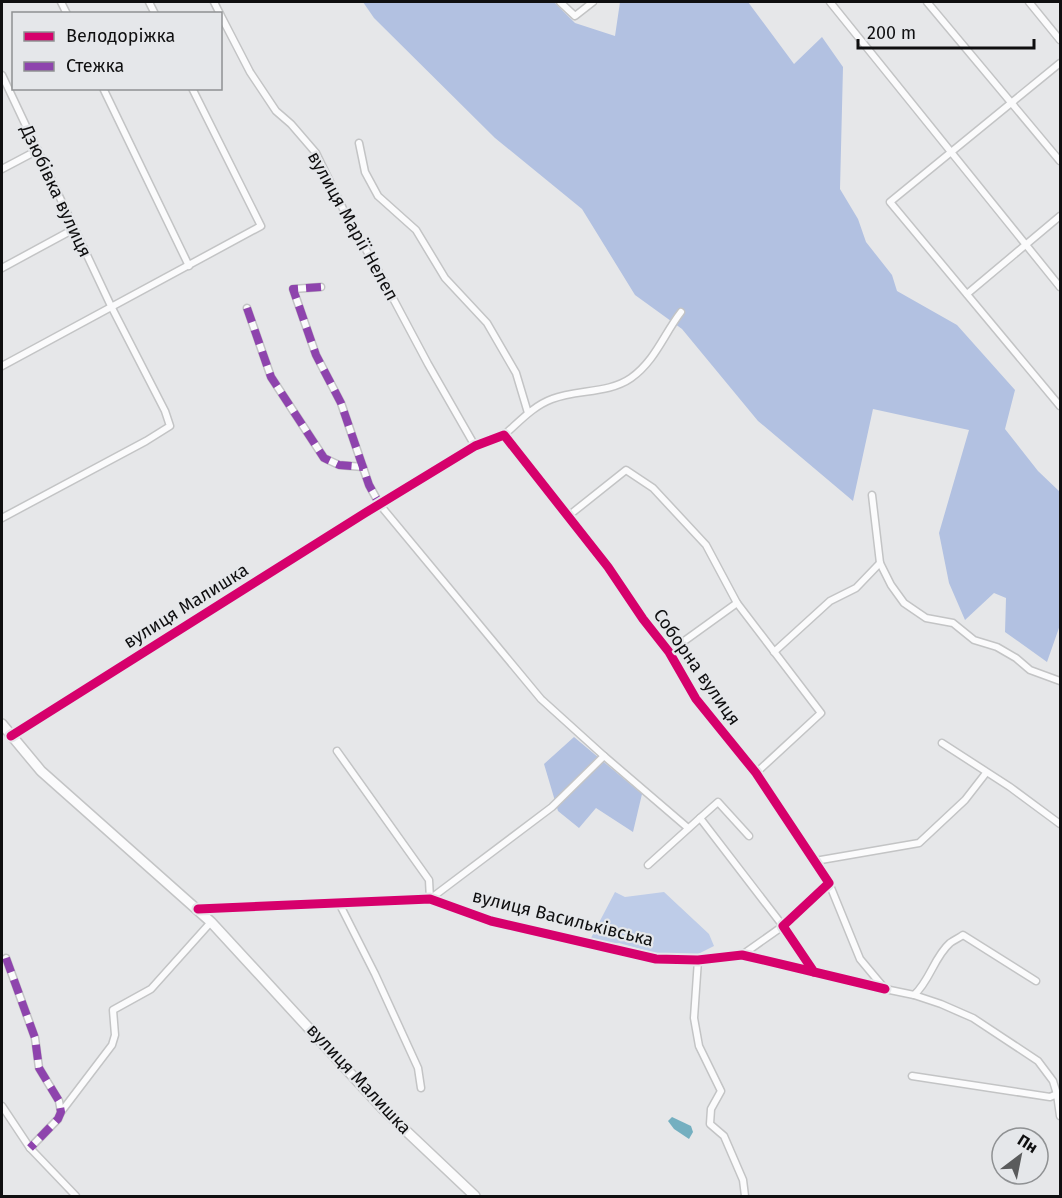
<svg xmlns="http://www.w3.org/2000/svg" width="1062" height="1198" font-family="'Fira Sans',sans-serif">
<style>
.green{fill:#becce8}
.forest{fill:#b2c1e1}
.water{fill:#74afc0}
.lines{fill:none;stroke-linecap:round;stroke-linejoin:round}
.minor-casing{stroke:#c3c4c5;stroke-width:9}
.primary-casing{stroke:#c3c4c5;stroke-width:12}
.minor{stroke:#fbfbfc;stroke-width:6}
.primary{stroke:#fbfbfc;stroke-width:9}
.quiet{stroke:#8e44ad;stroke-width:8;stroke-dasharray:15 8;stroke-linecap:butt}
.cycleway-casing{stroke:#e5e7ea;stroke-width:13}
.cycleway{stroke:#d6006c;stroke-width:9}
.labels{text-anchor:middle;stroke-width:4.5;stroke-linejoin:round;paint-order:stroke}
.street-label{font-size:18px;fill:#0f0f10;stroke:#e5e7ea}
</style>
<rect width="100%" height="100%" fill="#e6e7e9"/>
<polygon class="green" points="615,892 625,897 664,892 709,934 714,946 694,956 655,953 619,943 614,944 591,938"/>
<g class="forest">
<polygon points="363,2 554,2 575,23 615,36 620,2 748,2 794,64 822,37 843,67 840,189 858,219 866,242 892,275 897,291 957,325 1015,390 1005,429 1038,471 1060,492 1060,625 1047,662 1005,632 1006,598 994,593 965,620 949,583 939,533 969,430 873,409 853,501 758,421 682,329 635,295 582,209 495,138 374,18"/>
<polygon points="574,737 642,794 633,832 596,808 579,828 558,811 544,764"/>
</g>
<polygon class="water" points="672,1117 691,1126 693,1132 689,1139 674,1129 668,1121"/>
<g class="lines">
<defs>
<g id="minor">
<polyline points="61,2 67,14"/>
<polyline points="149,2 155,14"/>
<polyline points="214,2 220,14"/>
<polyline points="560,2 575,16 593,2"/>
<polyline points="830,2 1060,287"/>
<polyline points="927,2 1060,161"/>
<polyline points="1029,2 1060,40"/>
<polyline points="220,14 250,72 276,111 291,124 316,153 347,217 379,272 428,364 475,446"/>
<polyline points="1060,63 890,202 1060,406"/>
<polyline points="2,75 111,306 165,411 170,426 146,441 2,518"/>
<polyline points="103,88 189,266"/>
<polyline points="359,143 365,172 378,196 416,230 445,278 487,323 516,373 528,413"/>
<polyline points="2,169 38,150"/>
<polyline points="2,268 74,229"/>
<polyline points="321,287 293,289 316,355 341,403 369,485 380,505 541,699 604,756 552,807 430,899"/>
<polyline points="967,294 1060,216"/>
<polyline points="247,308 271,377 324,458 339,465 363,467"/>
<polyline points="2,366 261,226 192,88"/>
<path d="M504 435C519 422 533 406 552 399 577 389 608 394 631 378 655 361 664 334 681 312"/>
<polyline points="872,495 880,563 891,585 904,603 926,618 953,623 974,640 997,647 1016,658 1030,670 1060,681"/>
<polyline points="567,517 626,470 653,488 706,545 737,603 821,713 756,773"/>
<polyline points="669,652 737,603"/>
<polyline points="774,652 830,601 856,588 880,563"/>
<polyline points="11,736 365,513 475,446 504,435 608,567 643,619 669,652 696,699 756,773 829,883 783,926 814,972 885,989"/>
<polyline points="942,743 1010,787 1060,824"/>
<polyline points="337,751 429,880 430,899"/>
<polyline points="604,756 688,828"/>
<polyline points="700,818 718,802 749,836"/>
<polyline points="815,861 919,843 965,800 986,773"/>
<polyline points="648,865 700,818 783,926 742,955"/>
<path d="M829 883 860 959 885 989 914 995C930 981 934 957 950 943 954 940 959 938 963 935L1036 981"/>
<polyline points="339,903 375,974 418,1068 421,1088"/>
<polyline points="198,909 430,899 491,921 656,959 698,960 742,955 814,972"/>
<polyline points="6,958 35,1038 39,1068 59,1101 61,1112 58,1119 30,1148"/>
<polyline points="698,960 694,1018 699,1046 721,1091 711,1109 710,1124 724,1136 743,1180 745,1196"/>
<polyline points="914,995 941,1004 973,1018 1038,1061 1053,1081 1057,1094 1060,1095"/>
<polyline points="912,1076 1050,1097 1057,1094 1060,1116"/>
<polyline points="2,1106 30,1148 76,1196"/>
<polyline points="61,1112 112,1045 115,1035 113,1010 151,989 211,922"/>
</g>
<polyline id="primary" points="2,724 41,771 211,922 384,1110 475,1196"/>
</defs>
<use href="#minor" class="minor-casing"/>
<use href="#primary" class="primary-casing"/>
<use href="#minor" class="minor"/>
<use href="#primary" class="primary"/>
<g class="quiet">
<polyline points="321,287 293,289 316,355 341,403 369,485 380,505"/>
<polyline points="247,308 271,377 324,458 339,465 363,467"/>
<polyline points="6,958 35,1038 39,1068 59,1101 61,1112 58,1119 30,1148"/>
</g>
<defs>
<g id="cycleway">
<polyline points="11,736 365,513 475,446 504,435 608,567 643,619 669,652 696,699 756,773 829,883 783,926 814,972 885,989"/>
<polyline points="198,909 430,899 491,921 656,959 698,960 742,955 814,972"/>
</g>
</defs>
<use href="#cycleway" class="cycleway-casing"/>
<use href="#cycleway" class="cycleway"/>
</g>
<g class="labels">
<g class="street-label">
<text transform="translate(56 191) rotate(65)" y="6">Дзюбівка вулиця</text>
<text transform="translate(353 226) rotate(61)" y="6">вулиця Марії Нелеп</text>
<text transform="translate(186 606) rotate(-32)" y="6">вулиця Малишка</text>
<text transform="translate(697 667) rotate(55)" y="6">Соборна вулиця</text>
<text transform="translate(563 918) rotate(14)" y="6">вулиця Васильківська</text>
<text transform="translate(359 1079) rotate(47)" y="6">вулиця Малишка</text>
</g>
</g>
<rect width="1062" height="1198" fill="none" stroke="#0f0f10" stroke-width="6"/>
<rect x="12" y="12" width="210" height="78" fill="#e5e7ea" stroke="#8f9193" stroke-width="1.5"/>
<rect x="24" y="32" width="30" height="9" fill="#d6006c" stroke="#8f9193" stroke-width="1.5"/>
<text x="66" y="42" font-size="18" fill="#0f0f10">Велодоріжка</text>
<rect x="24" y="62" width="30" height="9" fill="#8e44ad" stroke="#8f9193" stroke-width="1.5"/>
<text x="66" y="72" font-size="18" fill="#0f0f10">Стежка</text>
<g transform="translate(1020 1156) rotate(32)"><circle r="28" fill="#e5e7ea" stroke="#8f9193" stroke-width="1.5"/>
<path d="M0-4.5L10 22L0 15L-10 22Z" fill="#5a5b5c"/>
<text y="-9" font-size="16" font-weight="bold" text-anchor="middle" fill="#0f0f10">Пн</text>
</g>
<path d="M858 39v9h176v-9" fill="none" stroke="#0f0f10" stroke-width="3"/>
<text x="867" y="39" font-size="18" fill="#0f0f10" stroke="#e5e7ea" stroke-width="4.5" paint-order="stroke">200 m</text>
</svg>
